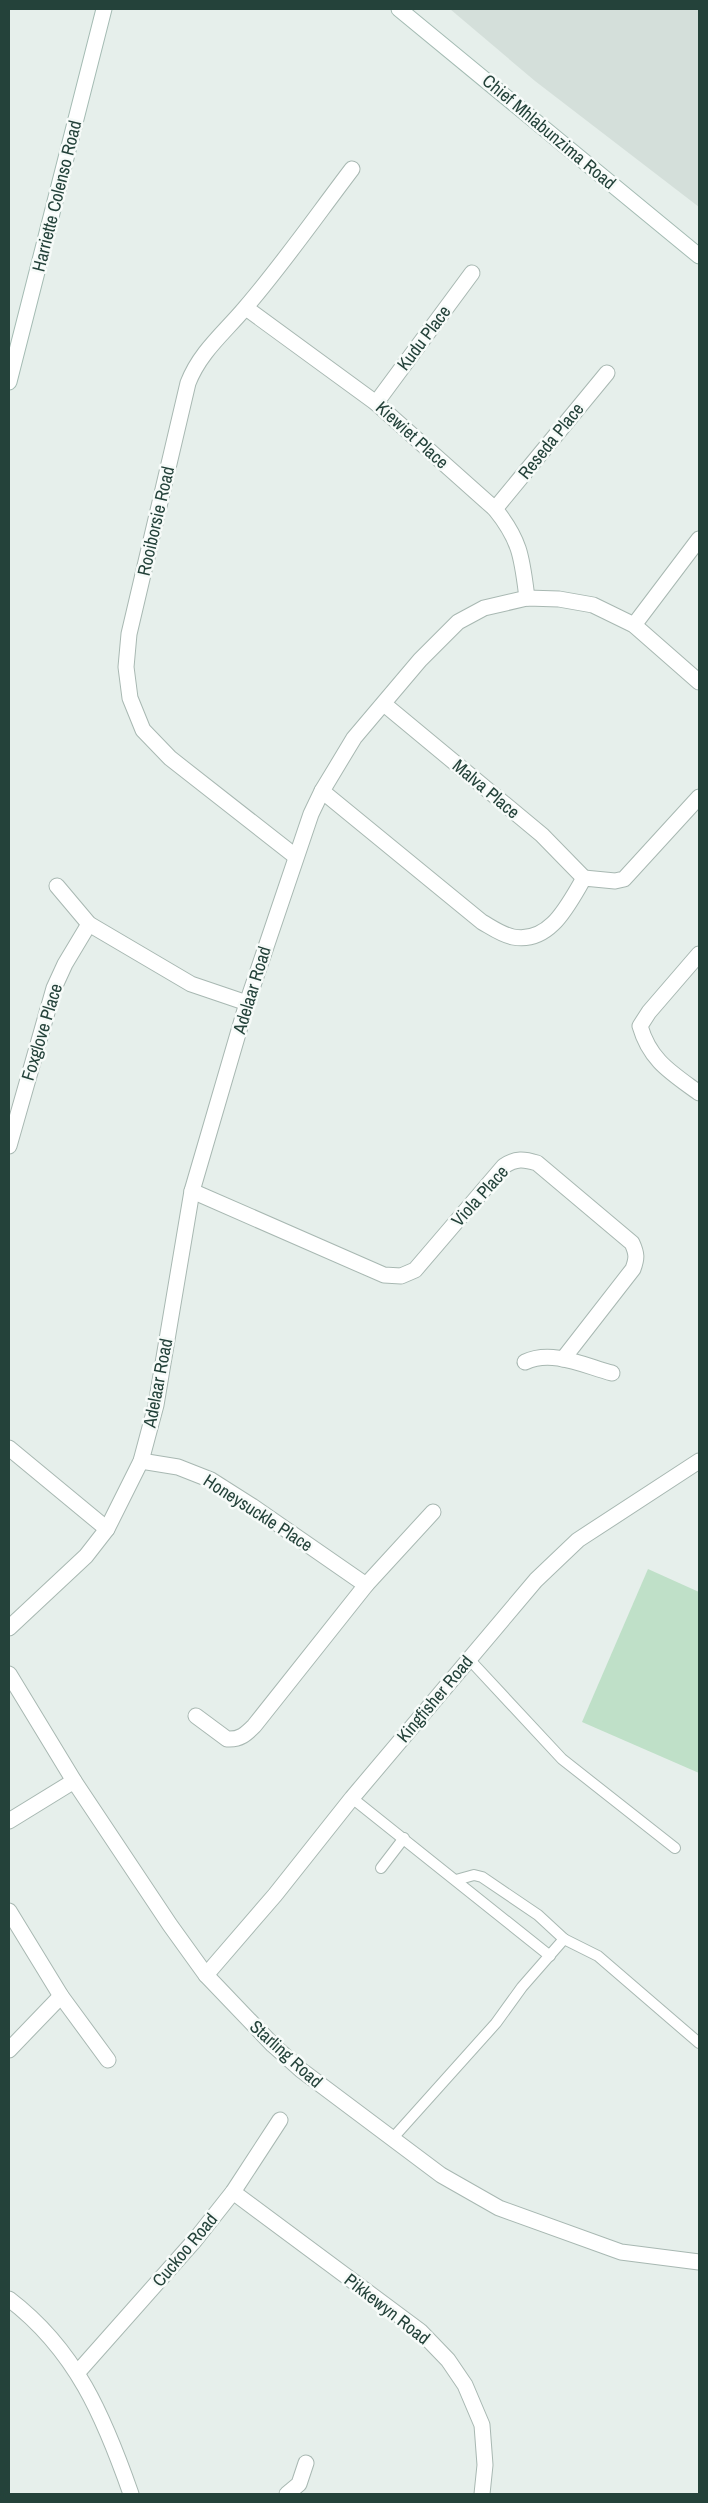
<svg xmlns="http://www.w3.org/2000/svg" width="708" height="2503" font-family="'Archivo Narrow',sans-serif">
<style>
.built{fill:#d4dfda}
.green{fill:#bfe0c8}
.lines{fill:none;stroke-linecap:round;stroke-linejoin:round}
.lane-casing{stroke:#a8b8b2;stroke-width:12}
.street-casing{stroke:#a8b8b2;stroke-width:17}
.secondary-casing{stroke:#a4bbb3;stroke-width:17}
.lane{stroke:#fff;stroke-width:10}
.street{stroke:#fff;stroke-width:15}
.secondary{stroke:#fff;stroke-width:15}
.labels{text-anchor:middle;stroke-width:5;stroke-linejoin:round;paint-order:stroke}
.street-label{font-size:18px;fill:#24423a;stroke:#f7fbf9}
</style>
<rect width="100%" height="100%" fill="#e6efeb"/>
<polygon class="built" points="450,9 699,9 699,207 535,81"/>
<polygon class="green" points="648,1569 699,1592 699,1773 582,1722"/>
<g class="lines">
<defs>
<g id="lane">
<polyline points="468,1658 562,1759 675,1848"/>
<polyline points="352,1798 550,1956"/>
<polyline points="381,1868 404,1838"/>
<polyline points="456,1880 474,1875 482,1877 538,1915 564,1939"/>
<polyline points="392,2139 496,2023 522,1987 564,1939 598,1956 699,2043"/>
</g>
<g id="street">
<path d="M246 308 376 403 495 509C521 541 522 559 527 598"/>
<polyline points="376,403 472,273"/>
<polyline points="495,509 607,373"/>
<polyline points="634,625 699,539"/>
<polyline points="384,704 542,835 584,878"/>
<path d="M322 791 482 922C491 927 502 935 513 937 550 944 568 905 584 878L615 881 624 879 699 797"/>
<path d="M295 856 170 758 143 730 130 698 126 667 129 634 188 383C200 352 224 333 245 308 283 264 317 215 352 169"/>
<polyline points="57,886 89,924 191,984 247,1003"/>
<path d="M699 954 649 1012 640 1026C650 1061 672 1073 699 1093"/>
<polyline points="9,1146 54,988 65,964 89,924"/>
<path d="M192 1191 384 1275 401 1276 415 1270 504 1166C516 1158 524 1159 537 1163L632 1243C637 1254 637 1258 633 1269L563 1359"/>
<path d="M525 1362C552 1349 585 1366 612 1373"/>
<polyline points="9,1448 107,1529"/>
<polyline points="141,1461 178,1467 211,1480 252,1506 366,1585"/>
<polyline points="9,1628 86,1556 107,1529 141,1461 156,1405 192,1191 247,1003 311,814 322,791 354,738 420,660 458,622 484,608 527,598 559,599 593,605 634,625 699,682"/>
<polyline points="9,1674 74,1781 170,1925 206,1975 273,2045 301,2070 441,2175 499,2208 621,2252 699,2262"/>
<path d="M196 1716 227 1739C240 1740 246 1734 254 1726L366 1585 433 1512"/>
<polyline points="9,1821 74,1781"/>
<polyline points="9,1911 61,1996 108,2060"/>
<polyline points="206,1975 275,1895 352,1798 536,1580 578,1540 699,1461"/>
<polyline points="9,2050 61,1996"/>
<polyline points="233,2192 420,2331 448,2360 465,2385 482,2425 485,2465 482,2494"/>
<path d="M9 2299C76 2350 104 2417 131 2494"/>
<polyline points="78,2372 195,2240 233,2192 280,2120"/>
<polyline points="287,2494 299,2484 306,2463"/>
</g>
<g id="secondary">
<polyline points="399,9 699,256"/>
<polyline points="9,382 104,9"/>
</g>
</defs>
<use href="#lane" class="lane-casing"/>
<use href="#street" class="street-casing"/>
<use href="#secondary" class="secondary-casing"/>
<use href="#lane" class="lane"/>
<use href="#street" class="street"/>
<use href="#secondary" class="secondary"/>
</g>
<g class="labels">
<g class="street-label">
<text transform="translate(549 132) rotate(40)" y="6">Chief Mhlabunzima Road</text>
<text transform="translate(57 196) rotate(-76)" y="6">Harriette Colenso Road</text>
<text transform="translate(424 338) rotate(-53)" y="6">Kudu Place</text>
<text transform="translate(412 435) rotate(42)" y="6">Kiewiet Place</text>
<text transform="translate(551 441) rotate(-51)" y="6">Reseda Place</text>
<text transform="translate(156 521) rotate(-77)" y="6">Rooiborsie Road</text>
<text transform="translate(486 789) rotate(40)" y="6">Malva Place</text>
<text transform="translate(252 990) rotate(-73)" y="6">Adelaar Road</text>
<text transform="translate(42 1032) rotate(-73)" y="6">Foxglove Place</text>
<text transform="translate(480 1196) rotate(-48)" y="6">Viola Place</text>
<text transform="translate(158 1383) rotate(-79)" y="6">Adelaar Road</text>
<text transform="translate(258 1513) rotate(33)" y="6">Honeysuckle Place</text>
<text transform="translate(435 1699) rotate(-50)" y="6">Kingfisher Road</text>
<text transform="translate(286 2054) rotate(42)" y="6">Starling Road</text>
<text transform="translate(185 2250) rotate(-50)" y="6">Cuckoo Road</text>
<text transform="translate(387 2309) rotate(38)" y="6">Pikkewyn Road</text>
</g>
</g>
<rect width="708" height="2503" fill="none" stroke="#24423a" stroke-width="20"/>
</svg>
